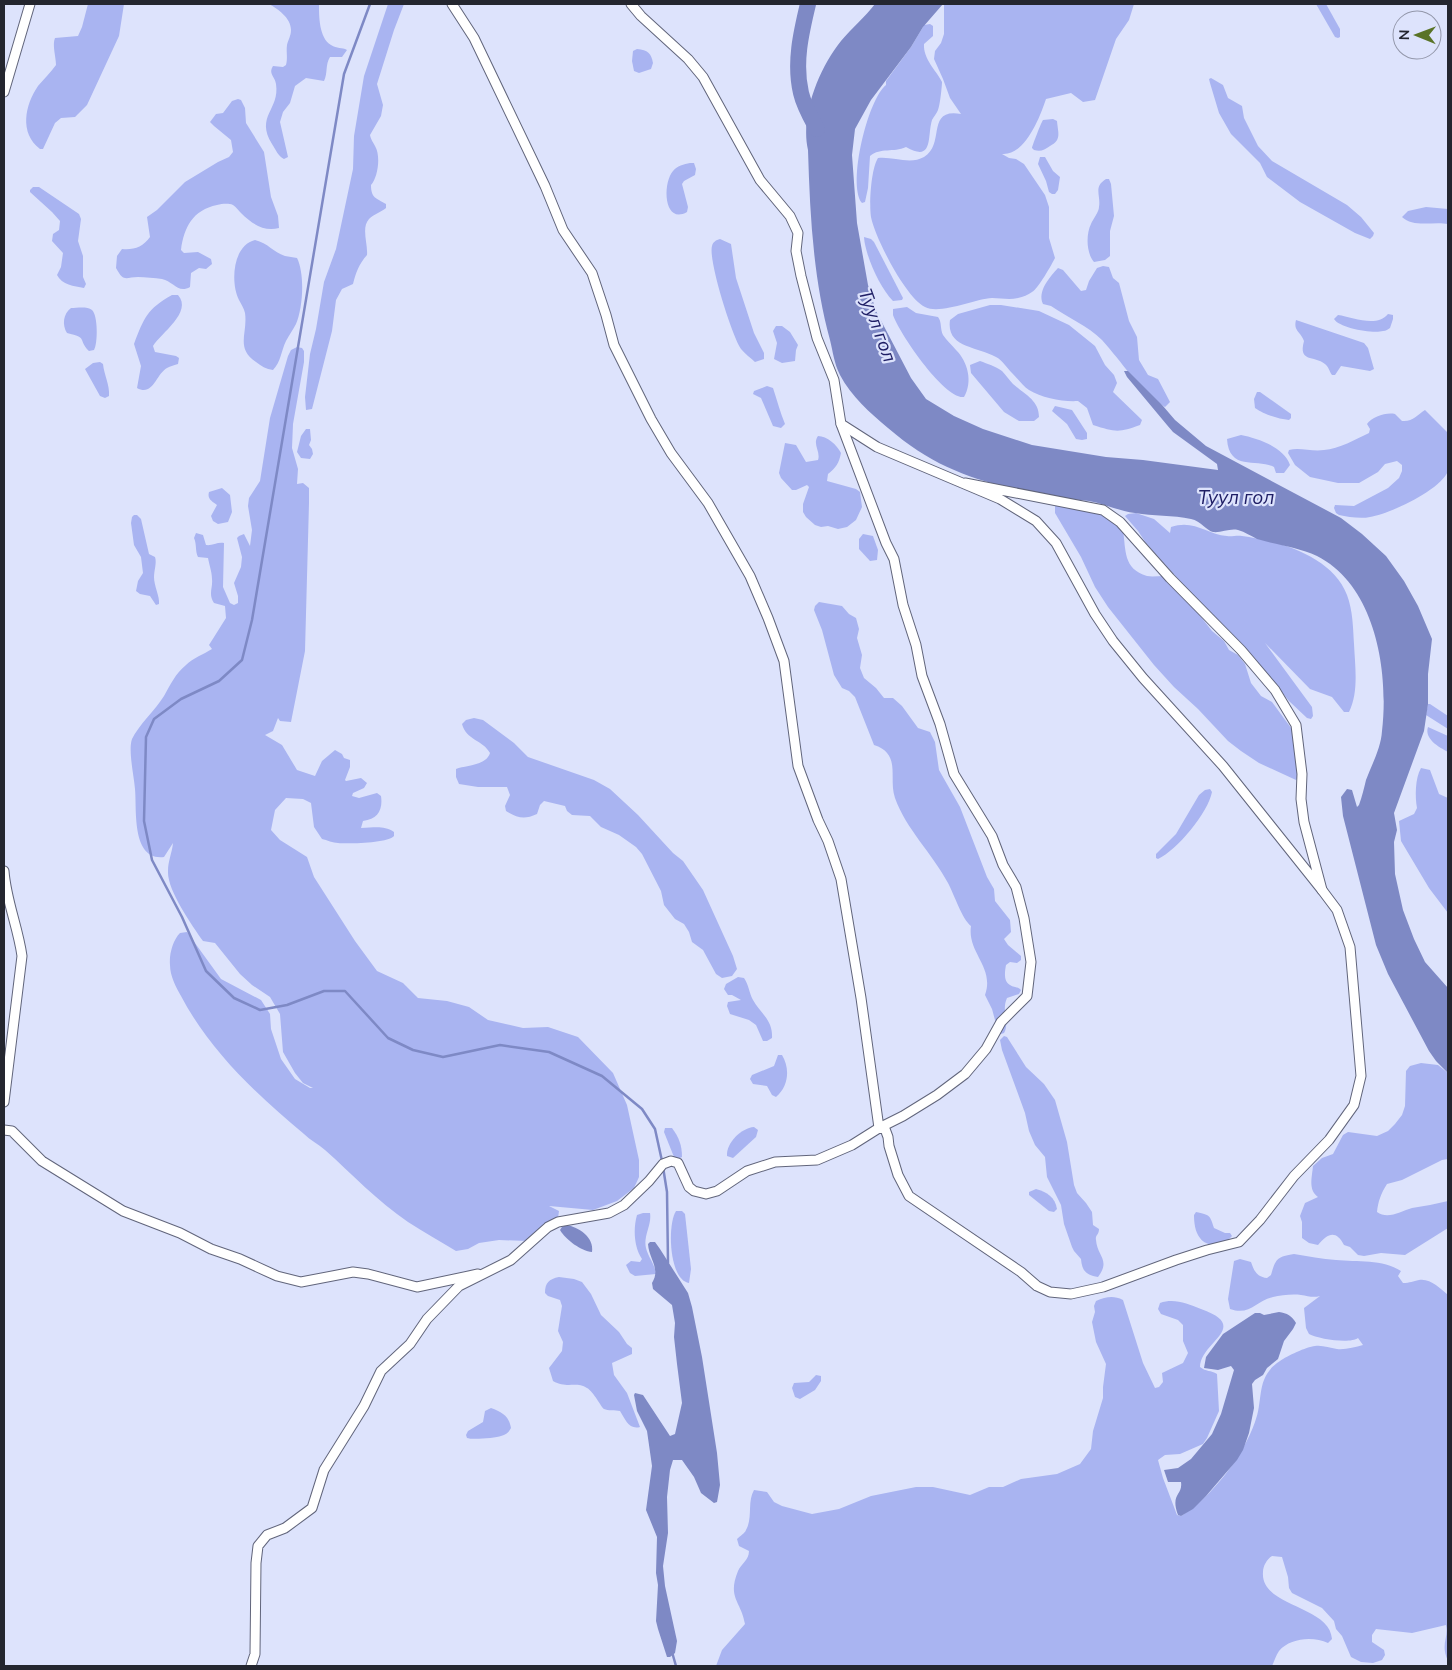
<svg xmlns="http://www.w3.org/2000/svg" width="1452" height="1670" font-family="Mulish,sans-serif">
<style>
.green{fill:#a9b4f1}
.water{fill:#7e89c5}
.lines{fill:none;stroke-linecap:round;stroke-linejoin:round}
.stream{stroke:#7e89c5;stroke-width:2.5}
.river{stroke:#7e89c5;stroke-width:16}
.minor-casing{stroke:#61657b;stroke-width:11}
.minor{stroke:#fff;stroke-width:9}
.labels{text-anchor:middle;stroke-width:4.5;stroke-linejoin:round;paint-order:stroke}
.water-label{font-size:19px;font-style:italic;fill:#1e1d64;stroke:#dde3fc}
</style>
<rect width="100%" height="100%" fill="#dde3fc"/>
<g class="green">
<path d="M88 4H124L119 36 87 105 75 117 61 118 55 123 43 149H40C19 133 25 105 38 86 44 79 51 72 56 65 56 57 52 45 55 38L78 36 82 27Z"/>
<path d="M269 4H319C319 16 319 38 331 45 337 49 342 47 347 50L342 57H330C325 65 328 73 324 81L306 78 295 86 290 103 283 112 280 122 288 157 284 159C278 156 276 150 272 144 255 116 280 110 276 84 275 76 268 74 273 66L283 67 286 65C288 58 286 52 287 45 288 40 291 36 291 30 291 18 278 9 269 4Z"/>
<path d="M388 4H404L394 30 377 84 383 105 381 116 370 135C371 140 373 142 375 146 381 156 378 177 371 185 371 198 376 198 386 204V208C381 212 374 214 369 219 361 228 368 243 367 255 359 264 356 272 353 284L342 289 336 300 332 331 312 409 306 410 305 397 310 354 316 329 324 282 336 249 353 169 354 136 364 76Z"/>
<path d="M944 4H1134L1129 20 1116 39 1095 100 1083 102 1071 93 1046 99C1040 117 1025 156 1002 154L1009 158 1016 159 1024 164 1045 195 1049 207V238L1055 258C1052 264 1038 289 1032 292 1028 295 1023 297 1018 298 1009 300 1001 298 992 298 974 299 940 315 925 307 906 298 875 238 871 217 869 204 871 169 878 158 892 156 910 165 924 157 946 144 925 108 961 114L950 98 943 79 934 59 935 51 941 43 944 34Z"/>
<polygon points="1316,4 1326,4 1340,29 1340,37 1338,38 1335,37"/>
<path d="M930 24 933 26V36L924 44C923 59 936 70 942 82 942 86 940 106 938 110 937 113 934 116 932 120 927 136 934 163 906 147 893 153 881 147 870 156L868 188 865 202 862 203C847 184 868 99 886 85V81L911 47 923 27 924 25Z"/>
<path d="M637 49C648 50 651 53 653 63L651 69 639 73 634 71 632 61 633 51Z"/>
<polygon points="1211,78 1223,85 1228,98 1242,106 1244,118 1258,146 1272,161 1347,205 1361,217 1374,233 1373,236 1370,239 1355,233 1300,202 1267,177 1260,163 1231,134 1219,113 1210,83 1209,79"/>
<path d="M238 99 241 100 245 108 246 123 264 152 271 197 278 216 279 228C264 232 252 224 241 213 239 211 236 207 233 205 228 203 222 204 217 205 193 210 184 227 181 250L184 253 198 252 211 259 212 264 206 269 199 268 191 273 190 287C178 294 173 281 162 279 155 278 145 277 138 277 126 277 124 283 116 268L117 256 122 249C134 250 143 247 150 237L147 217 157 210 185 182 218 162 229 157 233 152 231 140 214 126 210 122 216 114 223 113 232 101Z"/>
<path d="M1053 119 1057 121C1058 133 1062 140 1050 146 1044 150 1041 152 1034 150L1032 148C1033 144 1041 123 1043 120Z"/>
<polygon points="1040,157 1045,157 1053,171 1060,177 1058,190 1055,194 1052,194 1049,192 1046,181 1038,164"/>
<path d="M690 163H694L696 169 695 175 684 181 682 184 688 207 687 212C664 225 662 184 673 171 677 166 684 164 690 163Z"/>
<path d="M1106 179H1109L1111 184 1114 216 1110 231V256L1105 260 1094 262C1086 253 1086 234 1091 224 1093 219 1099 212 1099 207 1101 195 1093 187 1106 179Z"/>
<path d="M33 187H39L79 214 81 219 78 241 83 256V277L86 284 84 288C74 286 62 285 57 275L61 267 63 253 52 241 53 234 59 230 60 221 52 212 30 192V190Z"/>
<path d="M1426 207 1448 209V224C1434 221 1413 228 1402 217L1408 211Z"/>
<path d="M864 237 871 239 874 242 903 298 902 300 893 301C880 288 865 255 864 237Z"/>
<path d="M720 239 731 244 736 278 754 333 764 353V359L755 362C751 358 745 354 741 349 732 336 708 260 712 246 713 242 716 240 720 239Z"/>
<path d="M255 240C268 243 273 252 285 256 289 257 293 257 297 258 305 274 303 308 296 324 293 330 289 335 286 341 281 351 281 362 273 370 266 369 261 366 256 362 235 348 248 333 245 313 244 308 241 304 239 300 230 282 233 245 255 240Z"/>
<path d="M1103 266 1109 267 1113 278 1119 283 1129 321 1137 337 1139 360 1148 375 1158 379 1170 402 1165 407C1139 390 1122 362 1102 340 1088 326 1067 317 1051 306L1043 304C1037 291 1050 277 1058 268L1063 270 1081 291 1086 290 1089 281 1097 268Z"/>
<path d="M172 295H178C193 312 161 333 153 346L155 352 176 356 179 358 178 364C175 365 170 366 167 368 156 374 153 397 137 388L141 366 134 344C144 318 147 309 172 295Z"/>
<path d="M990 305H1001L1039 311 1069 325 1095 346 1105 365 1114 375 1117 383 1113 392 1142 420 1140 425C1119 433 1115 432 1093 425L1087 408 1078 401C1063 402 1042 398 1029 390 1023 386 1018 379 1012 373 1007 368 1002 360 996 357 977 346 946 348 950 320L958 314Z"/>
<path d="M907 307 916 313 938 317C942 322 940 329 943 335 947 341 951 344 956 350 968 362 973 382 964 397 945 400 899 333 893 315V309Z"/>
<path d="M71 308C77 308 87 306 92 310 98 315 98 344 94 350L89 351C77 339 89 338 67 333 62 325 63 314 71 308Z"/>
<path d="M1388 314 1393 315V319L1390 328C1388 329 1386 331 1383 331 1373 334 1339 328 1334 319L1338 315C1352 317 1377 328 1388 314Z"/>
<path d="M1296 320 1364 343 1368 348 1374 369 1370 371 1341 366 1335 375H1332C1329 371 1329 367 1325 364 1314 355 1298 363 1304 341 1301 332 1293 331 1296 320Z"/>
<polygon points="776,326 782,326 790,332 798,345 796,350 795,361 782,363 774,359 777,343 773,331"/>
<path d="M297 347 302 348 304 351V362L293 424 292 448 298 469 297 484 303 483 309 488V503L305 651 291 722 280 721 278 718 273 731 265 735 282 745 297 770 315 776 322 761 335 750 342 754 344 758 350 760V767L345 780 346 781 361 778 367 783 364 788 353 793 352 796 359 798 377 793 381 796C383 810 378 819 363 821L361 828C374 828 383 825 394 832V836C388 843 349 844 338 843 333 843 327 840 322 839L314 827 311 803 303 799 286 798 275 810 271 830 280 840 307 857 314 877 355 941 377 971 403 983 418 998 447 1001 469 1007 488 1020 523 1028 548 1027 578 1037 613 1073 627 1105 639 1160V1177L634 1188 617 1201 593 1210 549 1206 559 1211 558 1218 528 1241 499 1240 479 1243 468 1249 456 1251C440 1241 423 1232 408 1222 377 1201 352 1174 325 1150 318 1144 310 1140 304 1134 257 1095 210 1051 181 996 176 987 170 976 170 965 169 954 173 940 180 933L187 932 221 979 261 1000 270 1014 271 1029 281 1059 295 1079 310 1088H313L303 1083 295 1073 283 1052 280 1014 270 997 252 985 240 974 215 943 203 941C192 925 167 890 168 871 168 861 172 853 173 843L164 857C131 861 137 809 135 789 134 776 128 750 132 739 138 726 156 709 164 696 171 684 175 674 186 665 193 658 204 654 212 649L209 645 226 618 225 606 214 603C208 594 213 588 212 579 212 572 209 564 208 558L198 557C195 551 197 545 194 538L196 533 203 535 206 545C212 546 217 542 224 543L223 587 230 603 234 605 238 603V596L234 583 241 567 242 557 237 538 239 536 244 534 250 546 252 530 248 506 249 498 260 481 270 418 288 356 291 350Z"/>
<path d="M980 361C988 364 995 366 1002 371 1006 375 1009 380 1013 384 1024 394 1039 400 1039 417L1034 421H1019L1004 412 971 373 970 365Z"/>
<path d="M100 362 103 364C104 375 110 385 109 396L105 398 100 396 85 369 93 363Z"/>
<path d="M767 386 773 388C777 400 780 412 785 424L781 428 773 426 761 398 753 394 754 391Z"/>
<path d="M1257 392H1260L1291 414V418L1289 420C1278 419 1263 414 1255 408L1254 399Z"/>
<polygon points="1055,406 1072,410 1087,433 1087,439 1082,440 1076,439 1067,424 1052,411"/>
<path d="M1425 410 1448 433C1448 443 1451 462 1448 471 1441 490 1389 514 1370 517 1361 519 1348 517 1339 515L1336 513 1334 508 1335 505 1354 506 1388 488 1399 478 1402 471V465L1397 461 1385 464 1378 472 1359 483H1338L1310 477 1295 465 1288 453 1289 450C1300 447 1312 452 1324 450 1339 449 1356 439 1369 433L1370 429 1367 424C1372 417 1386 412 1395 414L1402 421C1413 422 1417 415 1425 410Z"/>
<polygon points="306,429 310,429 311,440 309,445 312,449 313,454 310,459 301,458 297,452 301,436"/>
<path d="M1241 435C1257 438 1284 447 1290 465L1284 473H1276L1274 467C1258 458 1229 472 1227 439Z"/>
<path d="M818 436C827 436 837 445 841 453 839 463 836 468 828 474L827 481 856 489 860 492 862 507 856 520 847 527 838 529 828 526 821 527 815 525 806 517 803 512V504L809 487 807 485 796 490H792L781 478 779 473 785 443 796 445 806 462 818 460C821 452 812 444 818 436Z"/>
<path d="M222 488 230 495 232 512 228 522 218 524 213 521 211 516 217 505C212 501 207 499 209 492Z"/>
<path d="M1059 505 1104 515 1123 530C1126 550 1123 569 1147 576 1152 577 1158 576 1164 576L1194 608 1212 631 1224 641 1229 650 1238 655 1245 664 1251 683 1261 696 1272 702 1294 732 1299 775 1296 780 1259 763 1241 751 1228 741 1198 709 1174 687 1154 665 1108 607 1095 587 1081 557 1055 513V506Z"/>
<path d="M1136 513 1154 519 1170 533 1171 527C1194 519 1206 534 1227 536 1231 537 1237 535 1242 536 1279 541 1332 556 1347 595 1353 611 1353 628 1354 644 1355 666 1359 692 1349 712H1344L1332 697 1310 689 1265 643 1312 707 1313 716 1311 719 1307 718 1289 701 1253 656 1188 590 1146 543 1138 531 1125 516 1128 514Z"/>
<path d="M134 515H137L141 519 149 554 155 557C157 563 154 570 154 577 154 586 160 597 159 604L156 605 150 596 140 594 136 591 138 581 143 573 141 557 134 545 131 523 132 517Z"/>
<polygon points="863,534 873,536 878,550 877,560 870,561 859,549 859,539"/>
<path d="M819 602 842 606 849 614 856 618 859 629 857 638 862 655 860 668 864 678 876 688 884 698H893L902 706 918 728 930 732 935 742 939 770 960 807 987 877 994 889 995 901 1010 920 1011 932 1004 939 1008 945 1021 956V960L1017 963 1010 962 1006 965C1005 971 1003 981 1010 985 1014 988 1017 986 1021 990L1019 994 1007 998C1001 1011 1010 1023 1004 1033L1001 1034 998 1031 992 1009 985 995C995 967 967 953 971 926 962 919 954 894 948 883 932 853 906 829 895 798 888 778 902 754 874 745L855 697 849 691 842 688 834 675 822 630 814 610 815 606Z"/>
<polygon points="1428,704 1430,704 1448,716 1448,729 1426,715"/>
<path d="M474 718 483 720 514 743 528 757 594 780 610 789 638 815 673 853 683 861 703 890 733 956 737 969 732 976 722 978 716 974 703 950 692 942 689 932 684 924 675 919 664 905 661 891 642 854 636 847 619 835 601 827 590 816 572 815 567 811 565 806 544 801 540 805 537 814C524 820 518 818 506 811L505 806 510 795 507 787H478L459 784 456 777V769C466 765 486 766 490 753 483 740 466 740 462 724L466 720Z"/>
<path d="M1428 727 1448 736V752C1439 747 1424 739 1428 727Z"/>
<path d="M1421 768 1430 770 1439 794 1448 798V913L1429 888 1401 841 1399 821 1414 814 1417 808C1415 797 1415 778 1421 768Z"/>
<path d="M1210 789 1212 792C1208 813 1177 850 1158 859L1156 858V854L1176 834 1199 795 1205 790Z"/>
<path d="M738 977 744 978C749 985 749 993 753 1000 761 1014 773 1020 772 1038L767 1041H763L756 1025 749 1020 730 1014 727 1006 728 1002 741 1000 732 995H728L724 989 726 984Z"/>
<path d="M1004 1036 1007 1037 1026 1067 1044 1084 1055 1100 1067 1142 1074 1185 1077 1193 1086 1203 1092 1212 1093 1225 1099 1229C1099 1235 1095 1235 1096 1240 1097 1256 1111 1260 1098 1277 1086 1275 1082 1271 1081 1259L1074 1251 1072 1247 1064 1224 1061 1205 1047 1177 1045 1157 1035 1145 1029 1131 1025 1113 1002 1050 1000 1040Z"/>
<path d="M778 1055H782C790 1068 789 1086 776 1097L772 1095 767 1086 753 1084 750 1079 752 1075 774 1066Z"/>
<path d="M1421 1063 1438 1065 1448 1073V1159L1442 1160 1402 1180 1387 1184C1381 1193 1378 1202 1377 1212 1388 1220 1401 1211 1412 1208 1424 1206 1436 1204 1448 1201V1228L1405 1255 1381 1253 1364 1256 1358 1255 1350 1247 1344 1245C1336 1230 1328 1233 1318 1245L1309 1243 1302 1238V1222L1300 1216 1305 1203 1318 1197C1308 1190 1312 1177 1313 1166L1322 1158 1333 1154 1343 1135 1348 1132 1377 1136 1388 1131 1395 1124 1402 1115 1405 1106 1406 1071 1410 1066Z"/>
<path d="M754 1127 758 1130 756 1137 733 1158 727 1156C726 1143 741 1128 754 1127Z"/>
<path d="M665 1128H672C679 1137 682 1146 682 1157L678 1159 674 1157 664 1132Z"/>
<path d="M1036 1189C1047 1192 1055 1197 1057 1209L1054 1212 1049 1211 1029 1195V1192Z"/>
<path d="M676 1211H682L685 1214 691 1269 689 1283C669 1280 667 1225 676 1211Z"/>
<path d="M1196 1212C1210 1215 1210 1215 1214 1228L1225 1233H1230L1232 1236C1225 1245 1208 1249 1200 1238 1195 1232 1194 1222 1194 1215Z"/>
<path d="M643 1213H650C652 1225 643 1236 646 1248 648 1257 655 1264 656 1274L635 1276 630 1273 626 1265 631 1261 640 1262 642 1259C634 1247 633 1229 637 1215Z"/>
<path d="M1294 1254C1308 1256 1322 1259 1336 1260 1357 1262 1383 1259 1401 1271L1398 1276 1403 1283C1410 1283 1413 1281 1419 1280 1430 1278 1440 1288 1448 1295V1661C1440 1644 1449 1638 1446 1625L1412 1633 1376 1629 1372 1635V1642L1384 1650 1385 1655 1382 1660 1373 1663 1361 1662 1351 1657 1342 1636 1336 1629 1334 1621 1322 1608 1292 1593 1289 1588 1288 1577 1282 1557 1272 1556C1267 1559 1263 1566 1263 1572 1260 1607 1330 1605 1332 1639L1328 1643C1313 1636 1290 1638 1279 1651 1276 1655 1274 1662 1272 1666H716L722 1650 745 1624C741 1601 727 1598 738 1571 741 1564 749 1560 749 1551L739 1546 737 1539C740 1536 745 1533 746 1530 753 1518 747 1502 754 1490L767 1492 774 1502 782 1506 812 1514 839 1509 871 1496 916 1487H933L970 1495 989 1487H1003L1021 1479 1057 1474 1080 1464 1091 1449 1093 1431 1103 1398V1387L1106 1364 1096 1342 1092 1322 1095 1312 1094 1306 1096 1301C1106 1297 1113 1295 1123 1300L1143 1363 1155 1388 1159 1387 1163 1382 1162 1373 1183 1363 1188 1353 1183 1341V1325L1178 1320 1161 1314 1158 1309 1160 1303C1175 1298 1187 1304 1201 1309 1252 1327 1200 1342 1200 1367 1206 1372 1211 1370 1217 1374L1219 1411 1207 1438 1203 1444 1180 1454 1165 1455 1158 1460 1163 1478 1177 1515 1181 1516C1212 1497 1243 1456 1255 1422 1264 1399 1255 1377 1280 1361 1287 1356 1306 1347 1315 1346 1323 1345 1329 1348 1337 1349 1345 1350 1355 1347 1363 1345L1358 1338C1350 1344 1318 1339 1309 1334L1306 1328 1304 1308 1320 1296C1313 1298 1308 1296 1301 1295 1293 1294 1281 1295 1273 1297 1256 1301 1250 1316 1230 1309L1228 1299 1234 1261 1240 1259 1251 1262C1254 1271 1257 1277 1267 1278L1271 1275C1276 1258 1277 1257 1294 1254Z"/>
<path d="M559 1277 574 1279 582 1282 591 1294 601 1315 619 1332 627 1344 632 1348V1354L612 1363 614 1375 627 1393 640 1427C629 1430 625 1419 620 1411 615 1410 608 1411 604 1409 601 1407 594 1392 587 1388 576 1381 567 1389 553 1381L549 1368 562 1351 563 1342 558 1331 562 1306 560 1300 548 1296 545 1293C545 1283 549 1279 559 1277Z"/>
<polygon points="816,1375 821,1376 821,1381 815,1390 800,1399 795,1397 792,1388 794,1383 809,1382"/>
<path d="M491 1408C502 1412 509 1416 511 1428 509 1432 506 1435 501 1436 496 1438 472 1440 467 1438L466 1435 468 1431 483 1422 485 1411Z"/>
</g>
<g class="water">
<path d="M875 4H943L923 27 911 47 871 100 855 129 852 155 857 223 868 285 876 311 911 378 926 399 954 416 983 429 1032 445 1106 457 1143 460 1218 470 1217 464 1173 432 1167 425 1127 377 1124 371H1128L1163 406 1175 420 1206 446 1341 518 1362 534 1386 556 1404 581 1418 606 1432 639 1428 674V704L1424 731 1394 813 1397 830 1394 842 1395 874 1403 910 1414 939 1425 962 1448 988V1073L1436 1061 1429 1051 1388 974 1376 945 1343 816 1341 797 1347 789 1352 790 1357 807 1359 805C1362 797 1364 788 1366 780 1372 764 1381 748 1382 731 1389 672 1376 586 1317 556 1298 547 1277 545 1257 539 1251 536 1245 532 1238 530 1230 528 1221 533 1213 532 1207 531 1201 521 1191 519 1173 515 1153 516 1135 513 1119 511 1105 504 1089 501 1078 499 1065 500 1053 499 1040 497 1026 492 1013 489 962 476 929 463 888 428 870 413 851 396 840 375 834 363 833 352 830 340 813 278 810 214 808 150 800 116 819 68 841 41 852 28 865 17 875 4Z"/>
<path d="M566 1225C579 1227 594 1237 592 1252 581 1251 566 1240 560 1230L562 1227Z"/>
<path d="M650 1242H655L660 1249 688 1293 692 1307 702 1357 717 1453 720 1485 717 1502 714 1503 701 1493 694 1477 682 1460H673L670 1470 667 1497 668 1533 663 1566 665 1586 677 1641 675 1653 670 1657H667L658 1629 656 1621 658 1585 656 1573 657 1537 646 1510 652 1466 647 1431 637 1411 634 1395 635 1393 643 1395 670 1436 675 1434 682 1403 677 1364 674 1337 675 1323 672 1305 653 1289 652 1283C661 1269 649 1259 648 1244Z"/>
<path d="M1279 1312C1287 1313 1292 1316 1296 1323L1293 1329 1284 1341 1278 1359 1267 1368 1263 1375 1255 1380 1252 1384 1254 1408 1249 1433 1243 1450 1237 1460 1206 1496 1193 1509 1181 1516 1178 1515C1170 1493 1183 1496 1181 1482H1168L1164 1470 1178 1468 1191 1459 1212 1434 1221 1414 1234 1370 1231 1366 1218 1370 1204 1368 1206 1357 1223 1334 1255 1313H1260L1264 1315Z"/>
</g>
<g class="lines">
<g class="stream">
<polyline points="370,4 344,74 252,620 242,660 219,681 181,699 154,719 146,737 144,821 152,860 182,917 206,971 234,998 260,1010 287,1005 324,991 345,991 388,1038 413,1050 443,1057 500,1045 549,1052 602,1076 642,1109 655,1129 662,1161"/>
<polyline points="663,1167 667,1192 668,1263"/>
<polyline points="672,1652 676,1666"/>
</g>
<path class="river" d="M808 4C801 33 794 63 801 93 804 106 811 118 817 129"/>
<defs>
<g id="minor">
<polyline points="452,4 474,38 545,186 563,230 592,273 606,315 614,345 651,419 671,453 708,503 750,576 768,618 784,661 798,766 818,820 828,841 841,879 861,998 879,1128 903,1116 937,1095 965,1074 986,1049 1001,1022 1027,996 1031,962 1024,918 1016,887 1003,865 992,836 954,774 940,724 922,676 916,645 903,605 894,559 886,543 841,424"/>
<polyline points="631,4 641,16 688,59 703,77 760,180 790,216 798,233 796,251 801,276 817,338 834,380 841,424 877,447 1000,499 1036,521 1056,543 1095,614 1113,641 1143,678 1223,766 1322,890 1304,822 1301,799 1302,774 1296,725 1275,690 1241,650 1170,578 1120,522 1103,510 965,483"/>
<polyline points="4,92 30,4"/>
<path d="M4 871C6 900 18 927 22 956L4 1102"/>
<polyline points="4,1130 12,1131 42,1161 123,1211 180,1233 211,1249 240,1259 277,1276 301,1282 353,1272 368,1274 417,1287 478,1274"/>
<polyline points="251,1666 255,1654 256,1563 258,1546 267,1535 285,1528 312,1508 324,1470 364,1406 381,1371 410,1344 427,1319 459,1286 511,1260 548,1227 558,1222 609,1213 624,1205 649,1181 663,1164 671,1161 678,1163 689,1187 694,1191 706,1194 717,1191 747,1171 775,1162 817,1160 852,1145 879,1128 885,1129 888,1137 889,1146 898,1175 909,1196 1021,1272 1037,1286 1050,1292 1071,1294 1103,1287 1176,1260 1207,1250 1239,1242 1260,1220 1294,1176 1329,1140 1354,1105 1361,1076 1350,947 1337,910 1322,890"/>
</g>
</defs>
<use href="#minor" class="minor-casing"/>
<use href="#minor" class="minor"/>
</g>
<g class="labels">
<g class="water-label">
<text transform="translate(878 325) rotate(70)" y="7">Туул гол</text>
<text x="1236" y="504">Туул гол</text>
</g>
</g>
<rect width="1452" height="1670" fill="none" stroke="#24262f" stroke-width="10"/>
<g transform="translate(1417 35) rotate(271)"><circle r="24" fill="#dde3fc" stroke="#9397aa"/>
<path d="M0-4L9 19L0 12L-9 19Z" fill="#597326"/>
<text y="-8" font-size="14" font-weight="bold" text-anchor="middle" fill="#24262f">N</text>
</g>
</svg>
